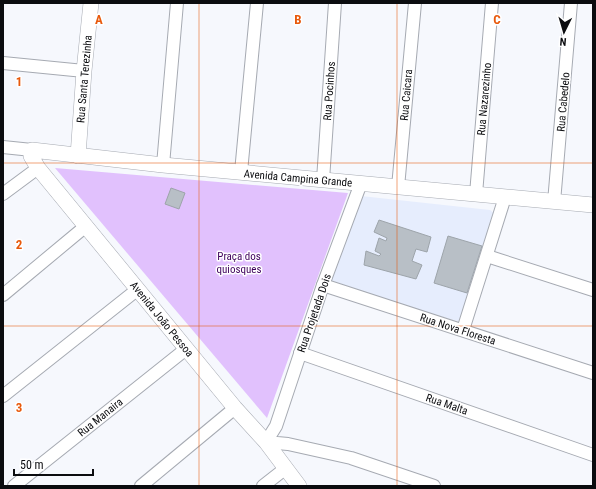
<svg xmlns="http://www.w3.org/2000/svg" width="596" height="489" font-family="'Roboto Condensed',sans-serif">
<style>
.built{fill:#e6edfd}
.green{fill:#e1c1fd}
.building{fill:#b8bfc6;stroke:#9da4aa}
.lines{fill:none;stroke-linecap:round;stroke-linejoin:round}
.minor-casing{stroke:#a6aab2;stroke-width:14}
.tertiary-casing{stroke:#a6aab2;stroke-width:16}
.minor{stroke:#fff;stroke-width:12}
.tertiary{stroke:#fff;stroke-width:15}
.grid{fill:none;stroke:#e8590c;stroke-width:1;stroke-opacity:0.55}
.labels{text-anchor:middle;stroke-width:3;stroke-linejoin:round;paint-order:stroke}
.street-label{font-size:11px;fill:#0b0c0f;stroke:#fff}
.park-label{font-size:11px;fill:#3e005c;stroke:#fff}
.grid-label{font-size:13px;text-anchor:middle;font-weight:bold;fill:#e8590c;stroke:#fff;stroke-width:3;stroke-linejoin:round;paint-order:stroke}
</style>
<rect width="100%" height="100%" fill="#f6f8fd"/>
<polygon class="built" points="361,196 490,210 496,215 460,322 328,282"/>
<polygon class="green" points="55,168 348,193 267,418"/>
<g class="building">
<polygon points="171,188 185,193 179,209 165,204"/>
<polygon points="379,220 431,237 427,252 416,249 412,261 422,265 416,279 364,265 366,251 379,256 381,254 375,251 379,238 386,241 387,238 374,232"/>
<polygon points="448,236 482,246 467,293 434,283"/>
</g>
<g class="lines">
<defs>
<g id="minor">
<polyline points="3,63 84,71"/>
<polyline points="3,147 32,150"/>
<polyline points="163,165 177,3"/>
<polyline points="241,172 257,3"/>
<polyline points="323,180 335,3"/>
<polyline points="361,183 323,285 276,426 266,442 288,444 351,458 434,486"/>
<polyline points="398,187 415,3"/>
<polyline points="3,194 38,168"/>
<polyline points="476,194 492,3"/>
<polyline points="554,202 571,3"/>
<polyline points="487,256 593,290"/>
<polyline points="323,285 593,373"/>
<polyline points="3,295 86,226"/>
<polyline points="463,330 505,197"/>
<polyline points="300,353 593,455"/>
<polyline points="3,396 138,289"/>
<polyline points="14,486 186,349"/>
<polyline points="141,486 235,408"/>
<polyline points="263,486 286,468"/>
</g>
<g id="tertiary">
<polyline points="78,156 84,71 91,3"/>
<polyline points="299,486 266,442 235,408 38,168 31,156 32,150 163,165 593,205"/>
</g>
</defs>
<use href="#minor" class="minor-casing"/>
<use href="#tertiary" class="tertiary-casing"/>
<use href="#minor" class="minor"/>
<use href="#tertiary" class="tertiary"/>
</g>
<path class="grid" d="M199 3V486M397 3V486M3 163H593M3 326H593"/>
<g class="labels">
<g class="street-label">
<text transform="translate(84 79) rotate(-85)" y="4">Rua Santa Terezinha</text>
<text transform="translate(329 91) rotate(-86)" y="4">Rua Pocinhos</text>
<text transform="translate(406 95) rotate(-85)" y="4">Rua Caicara</text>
<text transform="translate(484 99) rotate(-85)" y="4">Rua Nazarezinho</text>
<text transform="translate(563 102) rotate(-85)" y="4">Rua Cabedelo</text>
<text transform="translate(298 178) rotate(5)" y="4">Avenida Campina Grande</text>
<text transform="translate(314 313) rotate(-71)" y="4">Rua Projetada Dois</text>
<text transform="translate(162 319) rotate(51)" y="4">Avenida João Pessoa</text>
<text transform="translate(458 329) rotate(18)" y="4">Rua Nova Floresta</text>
<text transform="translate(447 404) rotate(19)" y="4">Rua Malta</text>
<text transform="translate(100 417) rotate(-39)" y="4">Rua Manaira</text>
</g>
<g class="park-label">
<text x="239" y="260">Praça dos<tspan x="239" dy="13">quiosques</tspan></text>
</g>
</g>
<g class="grid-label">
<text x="99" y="24">A</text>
<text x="298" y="24">B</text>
<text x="497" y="24">C</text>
<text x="19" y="86">1</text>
<text x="19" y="249">2</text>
<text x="19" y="412">3</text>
</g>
<rect width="596" height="489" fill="none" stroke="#0b0c0f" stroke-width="8"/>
<g transform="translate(564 32) rotate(185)" stroke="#ffffff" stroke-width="3" paint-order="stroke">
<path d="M0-3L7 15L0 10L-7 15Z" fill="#0b0c0f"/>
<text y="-6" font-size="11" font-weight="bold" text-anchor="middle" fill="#0b0c0f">N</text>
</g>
<path d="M14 469v6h79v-6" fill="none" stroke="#0b0c0f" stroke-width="2"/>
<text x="20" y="469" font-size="12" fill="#0b0c0f" stroke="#ffffff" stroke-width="3" paint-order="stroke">50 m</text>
</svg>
